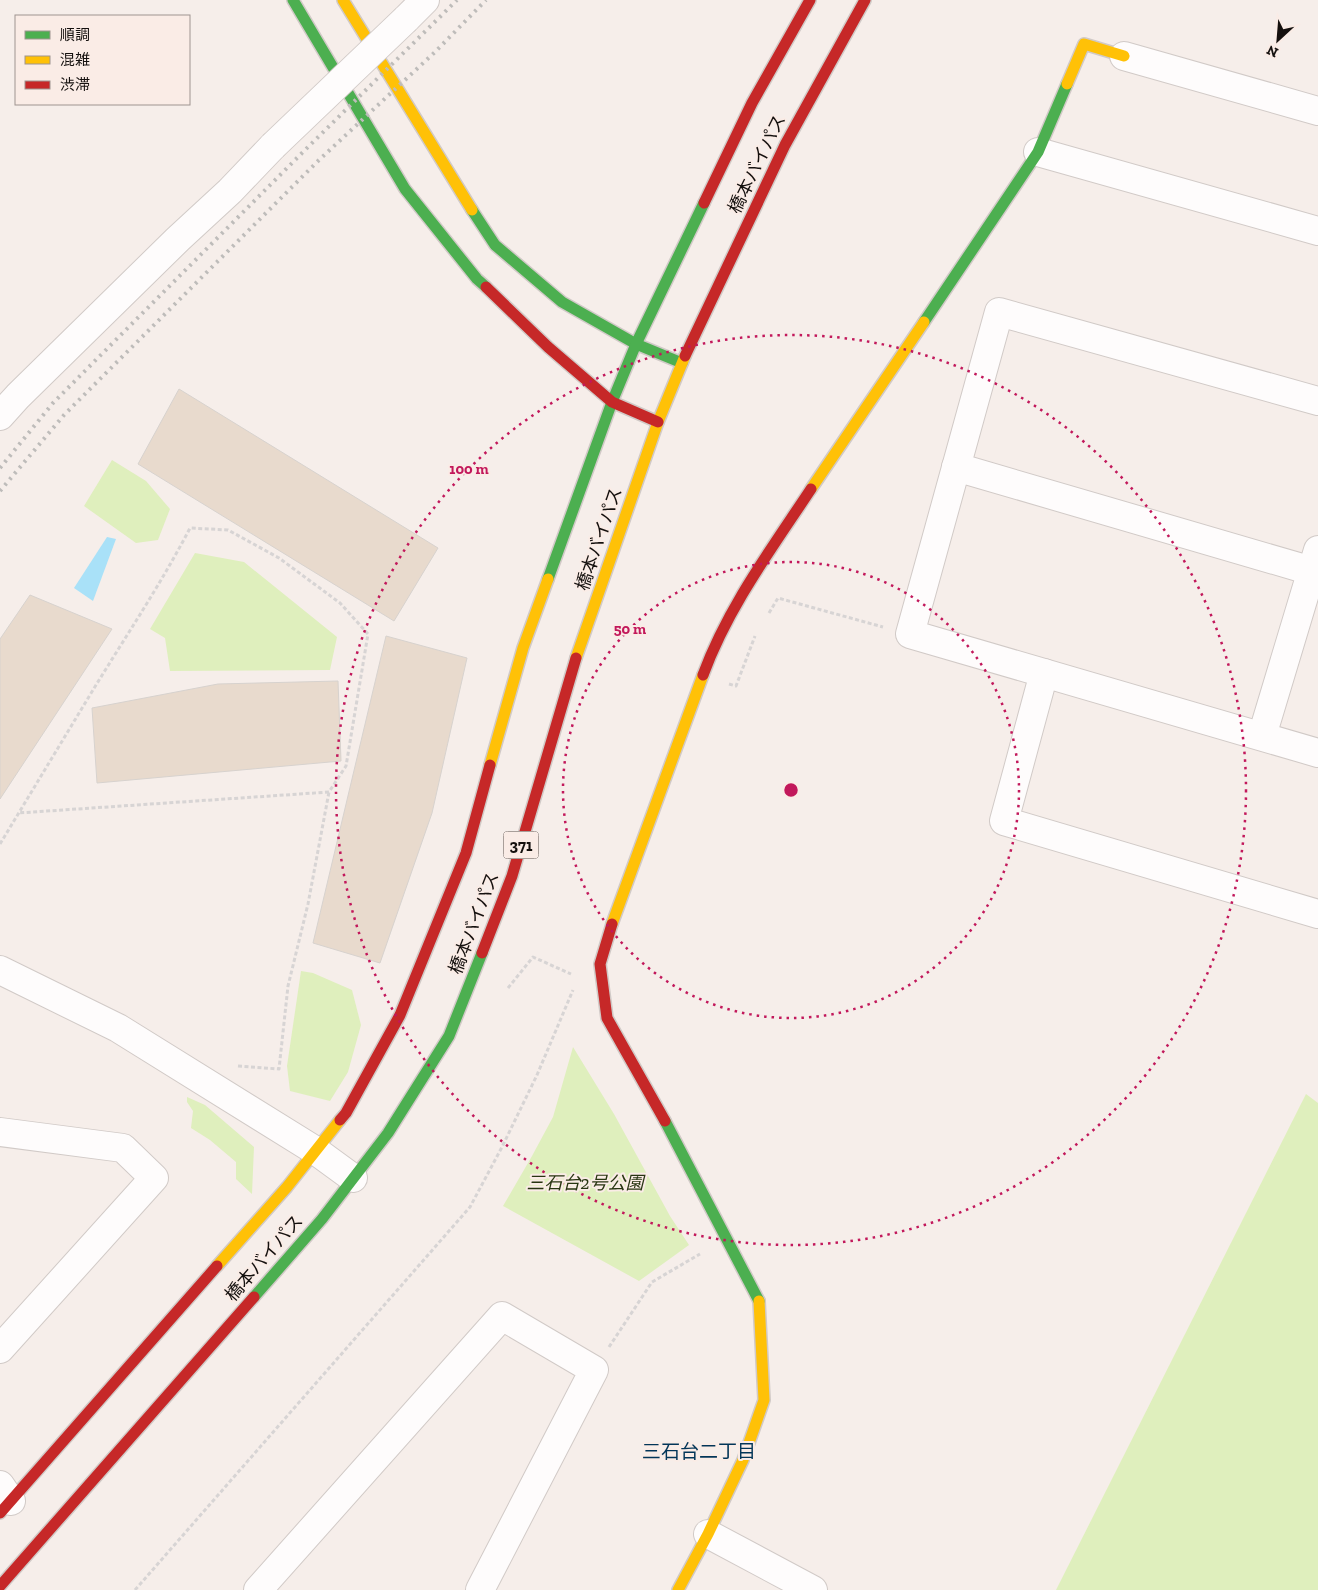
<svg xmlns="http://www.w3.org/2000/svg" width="1318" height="1590" font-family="'Zilla Slab','Noto Sans JP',serif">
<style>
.green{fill:#dfefbd}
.water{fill:#a9e1f8}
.building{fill:#e8dacd;stroke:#d7d2ce}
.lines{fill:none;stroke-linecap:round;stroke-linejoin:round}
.street-casing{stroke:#d1cac7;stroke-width:30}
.fast-casing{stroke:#d1cac7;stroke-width:14}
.slow-casing{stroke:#d1cac7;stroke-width:14}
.jam-casing{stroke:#d1cac7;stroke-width:14}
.path{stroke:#d7d4d4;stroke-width:3;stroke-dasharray:4 2.5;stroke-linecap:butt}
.street{stroke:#fefcfc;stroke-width:28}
.fast{stroke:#4caf50;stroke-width:11}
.slow{stroke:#ffc107;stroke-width:11}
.jam{stroke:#c62828;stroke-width:11}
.rail{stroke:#bebcba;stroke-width:4;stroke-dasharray:2.5 5;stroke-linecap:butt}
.street-bridge-casing{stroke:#d1cac7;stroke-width:30;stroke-linecap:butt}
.street-bridge{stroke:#fefcfc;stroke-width:28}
.ring{fill:none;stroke:#c2185b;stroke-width:2.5;stroke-dasharray:2.5 5}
.labels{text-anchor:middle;stroke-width:4;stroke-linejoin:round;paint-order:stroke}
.shield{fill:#faece6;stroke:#59524f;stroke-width:1}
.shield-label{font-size:16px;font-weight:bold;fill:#14100e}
.street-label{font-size:18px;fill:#14100e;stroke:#faece6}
.park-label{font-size:18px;font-style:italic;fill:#283511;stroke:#faece6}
.neighbourhood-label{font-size:19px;fill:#023558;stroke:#faece6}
.centre{fill:#c2185b;stroke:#faece6;stroke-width:2.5}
.ring-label{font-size:15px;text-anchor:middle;font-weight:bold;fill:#c2185b;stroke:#faece6;stroke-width:4;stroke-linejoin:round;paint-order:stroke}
</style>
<rect width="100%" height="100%" fill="#f6eeea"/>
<g class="green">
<polygon points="112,460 146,481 170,509 158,540 136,543 84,506"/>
<polygon points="195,553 244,562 337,637 330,670 170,671 165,638 150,629"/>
<polygon points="301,971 313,973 352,990 361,1025 348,1072 330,1101 290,1091 287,1066"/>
<polygon points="573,1047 614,1114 670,1216 689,1245 639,1281 503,1206 532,1156 553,1117"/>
<polygon points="1306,1094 1318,1103 1318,1590 1056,1590"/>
<polygon points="187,1097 205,1105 254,1147 252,1194 236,1179 236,1162 210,1140 191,1128 193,1111 187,1102"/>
</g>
<polygon class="water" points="107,537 116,539 93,601 74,588"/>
<g class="building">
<polygon points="179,389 438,548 394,621 138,464"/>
<polygon points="30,595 112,629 0,799 0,639"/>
<polygon points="386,636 467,658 432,813 380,963 313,943"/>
<polygon points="338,681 341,761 97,783 92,708 218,684"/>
</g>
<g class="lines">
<defs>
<g id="street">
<polyline points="406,19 425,0"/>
<polyline points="1124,56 1318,111"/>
<polyline points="1038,152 1318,231"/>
<polyline points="1318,401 999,312 910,634 1318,753"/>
<polyline points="0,416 18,396 178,239 230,191 273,146"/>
<polyline points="956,467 1312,571"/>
<polyline points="1044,673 1004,821 1318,914"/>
<polyline points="1262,736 1318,550"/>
<polyline points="0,970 118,1028 316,1151 353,1178"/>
<polyline points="0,1132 123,1148 154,1178 0,1349"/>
<polyline points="0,1485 11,1501"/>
<polyline points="708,1534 813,1590"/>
<polyline points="258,1590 502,1316 594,1370 480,1590"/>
</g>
<g id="fast">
<polyline points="293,0 405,189 477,279 486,287"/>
<polyline points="472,210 495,245 562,302 636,344 682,363"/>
<polyline points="924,322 1038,152 1067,84"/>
<polyline points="548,579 612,402 636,344 704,203"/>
<polyline points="665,1121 759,1301"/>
<polyline points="254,1297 322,1219 388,1133 449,1036 482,953"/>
</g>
<g id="slow">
<polyline points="343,0 472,210"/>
<polyline points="1067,84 1084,44 1124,56"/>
<polyline points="811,489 924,322"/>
<polyline points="576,658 658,422 685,356"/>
<polyline points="490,765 523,648 548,579"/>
<polyline points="612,924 703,675"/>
<polyline points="217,1266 287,1187 340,1120"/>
<polyline points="678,1590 708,1534 743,1460 764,1400 759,1301"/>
</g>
<g id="jam">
<polyline points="704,203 752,103 810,0"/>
<polyline points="486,287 548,347 612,402 658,422"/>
<polyline points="685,356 785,145 865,0"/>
<path d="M703 675C728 607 772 548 811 489"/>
<polyline points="612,924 600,964 607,1018 665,1121"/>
<polyline points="482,953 512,876 576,658"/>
<polyline points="340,1120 346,1113 400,1015 466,853 490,765"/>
<polyline points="0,1513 217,1266"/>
<polyline points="0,1586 254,1297"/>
</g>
</defs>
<use href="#street" class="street-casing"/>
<use href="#fast" class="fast-casing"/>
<use href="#slow" class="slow-casing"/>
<use href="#jam" class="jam-casing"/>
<g class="path">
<polyline points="769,613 778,598 883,627"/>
<polyline points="729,684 736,686 755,636"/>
<path d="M0 844C32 791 64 738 96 685 128 633 162 582 190 528L228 530 279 558 340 603 368 634 346 766 329 792 18 813"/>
<polyline points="508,988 533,957 571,974"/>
<polyline points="238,1066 279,1069 288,986 308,904 329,792"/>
<polyline points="609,1347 652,1282 700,1254"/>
<polyline points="135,1590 470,1207 502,1147 537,1075 573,990"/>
</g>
<use href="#street" class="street"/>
<use href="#fast" class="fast"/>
<use href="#slow" class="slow"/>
<use href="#jam" class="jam"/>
<g class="rail">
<polyline points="0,468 53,403 303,152 457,0"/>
<polyline points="0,491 64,415 319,160 435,52 486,0"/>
</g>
<defs>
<polyline id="street-bridge" points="273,146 406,19"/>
</defs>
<use href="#street-bridge" class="street-bridge-casing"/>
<use href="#street-bridge" class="street-bridge"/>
</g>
<g class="ring">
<circle cx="791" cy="790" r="228"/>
<circle cx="791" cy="790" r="455"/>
</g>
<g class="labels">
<rect class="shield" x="503.5" y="831.5" width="35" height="27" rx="4"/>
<g class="shield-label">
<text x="521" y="851">371</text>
</g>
<g class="street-label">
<text transform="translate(757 164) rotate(-64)" y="6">橋本バイパス</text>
<text transform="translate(599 539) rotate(-71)" y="6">橋本バイパス</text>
<text transform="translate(474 923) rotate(-69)" y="6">橋本バイパス</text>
<text transform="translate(264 1258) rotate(-49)" y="6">橋本バイパス</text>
</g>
<g class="park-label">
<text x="585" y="1189">三石台2号公園</text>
</g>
<g class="neighbourhood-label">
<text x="699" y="1458">三石台二丁目</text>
</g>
</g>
<circle cx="791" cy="790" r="8" class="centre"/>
<g class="ring-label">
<text x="469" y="474">100 m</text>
<text x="630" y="634">50 m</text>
</g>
<rect x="15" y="15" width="175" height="90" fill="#faece6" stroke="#9e9490"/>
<rect x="25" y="31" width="25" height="8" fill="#4caf50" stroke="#9e9490"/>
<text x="60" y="40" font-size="15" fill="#14100e">順調</text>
<rect x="25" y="56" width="25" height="8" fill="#ffc107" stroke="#9e9490"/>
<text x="60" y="65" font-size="15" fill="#14100e">混雑</text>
<rect x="25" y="81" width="25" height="8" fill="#c62828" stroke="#9e9490"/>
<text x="60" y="90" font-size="15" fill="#14100e">渋滞</text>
<g transform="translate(1278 40) rotate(206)" stroke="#faece6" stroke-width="4" paint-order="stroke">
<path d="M0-4L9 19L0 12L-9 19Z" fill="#14100e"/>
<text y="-8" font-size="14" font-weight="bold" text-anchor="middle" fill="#14100e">N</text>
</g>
</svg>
